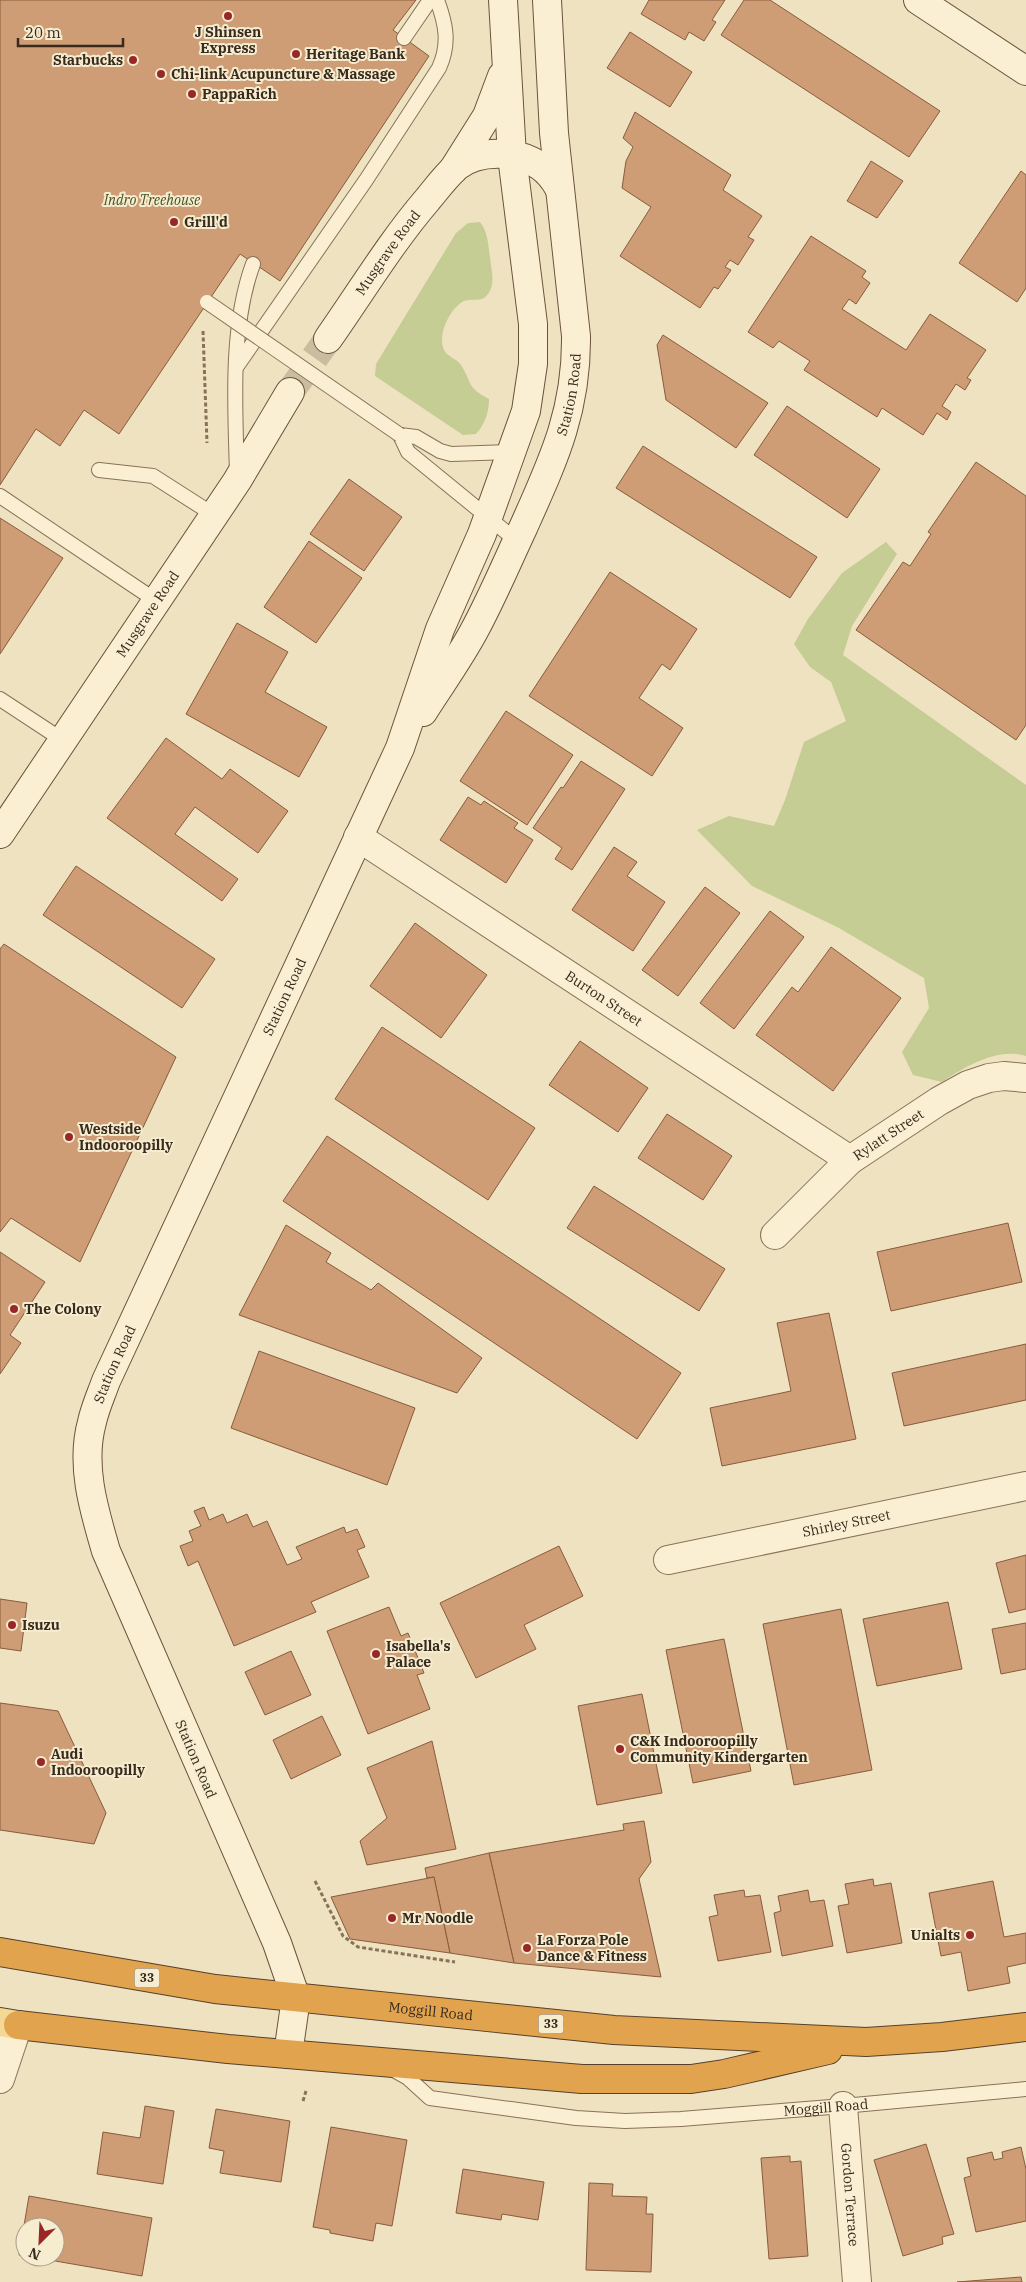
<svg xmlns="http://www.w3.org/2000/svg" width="1026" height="2282" font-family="'IBM Plex Serif',serif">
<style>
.green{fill:#c5cd94}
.building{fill:#ce9c75;stroke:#885c3d}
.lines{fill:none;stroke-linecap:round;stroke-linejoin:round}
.secondary-tunnel{stroke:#cabd9f;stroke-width:28;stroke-dasharray:28 14;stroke-linecap:butt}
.lane-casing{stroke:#887258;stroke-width:16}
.street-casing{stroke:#887258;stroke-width:30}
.secondary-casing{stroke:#6a533b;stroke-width:30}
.primary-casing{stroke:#56402c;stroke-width:30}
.highway-casing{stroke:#56402c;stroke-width:30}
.path{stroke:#887258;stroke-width:3;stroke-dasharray:4 2.5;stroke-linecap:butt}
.lane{stroke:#faefd3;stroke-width:14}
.street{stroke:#faefd3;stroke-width:28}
.secondary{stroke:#faefd3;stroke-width:28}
.primary{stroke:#f4d896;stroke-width:28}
.highway{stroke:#e1a34e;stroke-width:28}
.lane-bridge-casing{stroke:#887258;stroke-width:16;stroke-linecap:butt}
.lane-bridge{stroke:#faefd3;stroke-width:14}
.poi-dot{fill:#992726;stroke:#f6ecd0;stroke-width:2}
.labels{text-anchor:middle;stroke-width:4;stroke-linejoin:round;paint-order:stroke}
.shield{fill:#f6ecd0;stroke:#716452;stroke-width:1}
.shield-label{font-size:12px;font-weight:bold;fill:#382a1c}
.poi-label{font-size:14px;font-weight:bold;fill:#382a1c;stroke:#f6ecd0;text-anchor:start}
.park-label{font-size:14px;font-style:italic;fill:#475422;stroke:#f6ecd0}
.street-label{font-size:14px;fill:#382a1c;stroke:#f6ecd0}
</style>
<rect width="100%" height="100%" fill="#efe2c0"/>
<g class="green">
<path d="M480 222C488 232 488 244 490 257 491 270 496 283 488 294 482 303 472 298 464 301 450 308 437 335 444 350 448 357 457 359 461 365 473 384 466 387 489 399 489 412 485 424 476 434L463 435 375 376 376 364 456 233 468 223Z"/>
<path d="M886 542 897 554 852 626 843 655 1026 785V1056C997 1047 965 1067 942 1082L913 1075 902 1052 929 1008 924 978 839 928 752 886 697 830 729 816 774 826 785 800 804 742 846 721 831 682 810 667 794 644 808 619 842 573Z"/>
</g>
<g class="building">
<polygon points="0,0 416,0 393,30 429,56 280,281 240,254 119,434 84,410 60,446 36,429 0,485"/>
<polygon points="649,0 725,0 712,20 716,22 704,41 689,32 685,40 641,14"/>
<polygon points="744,0 770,0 940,111 909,157 721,35"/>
<polygon points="630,32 692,72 670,107 607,68"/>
<polygon points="635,112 731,175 723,190 762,216 748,237 754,240 738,265 730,260 725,267 731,270 718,289 714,287 700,308 620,256 651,207 622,188 626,161 633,147 623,138"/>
<polygon points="871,161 903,181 877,218 847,201"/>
<polygon points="1021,171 1026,175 1026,288 1017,302 959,263"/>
<polygon points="811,236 866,271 862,277 870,283 856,304 849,299 842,309 906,350 930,314 986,350 967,378 971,380 965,390 956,384 942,406 951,412 947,420 937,413 923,435 882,408 877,417 804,370 810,361 779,341 773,348 748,332"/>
<polygon points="663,335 768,403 736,448 666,400 657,345"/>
<polygon points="787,406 880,469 847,518 754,455"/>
<polygon points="643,446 817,557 790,598 616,488"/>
<polygon points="976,462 1026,496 1026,725 1016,740 856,630 903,562 910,566 931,534 928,532"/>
<polygon points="349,479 402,517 364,571 310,534"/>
<polygon points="0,518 63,558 0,654"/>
<polygon points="309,541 362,578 316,643 264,607"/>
<polygon points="610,572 697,629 670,670 662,664 639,698 683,728 652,776 529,696"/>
<polygon points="237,623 288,652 265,692 327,727 299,777 186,714"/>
<polygon points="506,711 573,755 527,825 460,781"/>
<polygon points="166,738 222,779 230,769 288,811 258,853 195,807 175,834 238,879 222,901 107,818"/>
<polygon points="581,761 625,789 572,870 555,859 562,848 533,828 561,787 563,788"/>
<polygon points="468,797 481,805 484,801 518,823 514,828 533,840 506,883 440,840"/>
<polygon points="614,847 637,862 627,876 665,902 633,951 572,910"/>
<polygon points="76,866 215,959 182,1008 43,915"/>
<polygon points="705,887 740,913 678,996 642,970"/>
<polygon points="770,911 804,937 734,1029 700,1003"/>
<polygon points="415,923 487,975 441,1038 370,986"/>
<polygon points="4,944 176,1057 80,1262 11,1218 0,1232 0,949"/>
<polygon points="831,947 901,998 833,1091 756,1035 792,987 798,992"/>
<polygon points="382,1027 535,1128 488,1200 335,1099"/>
<polygon points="580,1041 648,1088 618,1132 549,1085"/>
<polygon points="667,1114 732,1156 703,1200 638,1158"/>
<polygon points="327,1136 681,1373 637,1439 283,1201"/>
<polygon points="594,1186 725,1269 699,1311 567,1228"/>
<polygon points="1008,1223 1022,1282 891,1311 877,1252"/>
<polygon points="286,1225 331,1253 326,1262 371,1290 378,1283 482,1358 457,1393 239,1315"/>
<polygon points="0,1252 45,1282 10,1335 21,1343 0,1374"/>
<polygon points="829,1313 856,1439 722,1466 710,1408 791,1391 777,1323"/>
<polygon points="1026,1344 1026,1400 904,1426 892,1373"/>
<polygon points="259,1351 415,1408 387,1485 231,1428"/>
<polygon points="204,1507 209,1520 223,1514 227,1523 247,1514 253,1527 267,1521 287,1565 302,1559 296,1547 344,1527 346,1533 357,1529 365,1547 357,1550 369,1577 311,1602 316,1612 234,1646 198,1561 188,1566 180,1546 193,1541 189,1531 201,1526 194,1511"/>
<polygon points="559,1546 583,1596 524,1625 536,1649 476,1678 440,1603"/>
<polygon points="1026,1555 1026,1609 1009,1613 996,1563"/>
<polygon points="0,1599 27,1603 21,1651 0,1648"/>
<polygon points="948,1602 962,1669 877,1686 863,1619"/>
<polygon points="389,1607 401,1636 408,1633 424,1673 417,1675 430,1709 368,1734 327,1631"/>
<polygon points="841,1609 872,1770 794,1785 763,1624"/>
<polygon points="1026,1623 1026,1669 1001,1674 992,1629"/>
<polygon points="724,1639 751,1771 693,1783 666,1650"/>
<polygon points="291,1651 311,1695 265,1715 245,1672"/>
<polygon points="642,1694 662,1793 597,1805 578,1706"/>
<polygon points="0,1703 58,1711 106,1813 94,1844 0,1830"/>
<polygon points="322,1716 341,1755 291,1779 273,1740"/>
<polygon points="432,1741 456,1849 367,1865 360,1841 387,1818 367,1768"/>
<polygon points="644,1821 651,1862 639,1879 661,1977 514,1963 489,1853 624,1830 623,1824"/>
<polygon points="489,1853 514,1963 450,1953 434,1877 427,1878 425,1868"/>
<polygon points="434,1877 450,1953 350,1939 331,1897"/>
<polygon points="873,1879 874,1886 891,1883 902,1943 847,1953 838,1906 849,1904 845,1884"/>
<polygon points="993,1881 1004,1937 1026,1933 1026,1963 1007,1967 1010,1983 968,1991 961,1952 941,1956 929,1893"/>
<polygon points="744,1890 745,1897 760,1895 771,1952 718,1961 709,1917 718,1915 714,1895"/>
<polygon points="808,1890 810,1902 824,1900 833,1946 782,1956 774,1913 781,1911 778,1896"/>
<polygon points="145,2106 174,2111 163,2184 97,2174 103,2132 140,2138"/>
<polygon points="216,2109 290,2121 281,2182 220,2173 224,2151 209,2148"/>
<polygon points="331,2127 407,2140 392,2226 376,2223 373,2241 330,2233 330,2230 313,2227"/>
<polygon points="926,2144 954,2234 942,2237 943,2244 903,2256 874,2160"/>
<polygon points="1021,2147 1026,2169 1026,2221 976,2232 964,2178 971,2176 967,2158 992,2152 994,2160 1003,2158 1002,2152"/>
<polygon points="790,2156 790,2162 801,2161 808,2256 769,2259 761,2158"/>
<polygon points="463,2169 544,2182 538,2220 502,2214 501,2220 456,2213"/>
<polygon points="589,2183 613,2184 612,2196 647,2197 646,2214 653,2214 651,2272 586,2270"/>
<polygon points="29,2196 152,2218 142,2276 32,2257 55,2257 55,2227 25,2227 25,2256 19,2255"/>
<polygon points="1021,2277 1022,2282 957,2282"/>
</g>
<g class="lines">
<polyline class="secondary-tunnel" points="290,392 328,339"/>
<defs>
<g id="lane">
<polyline points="404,38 430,0"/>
<path d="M237 366 366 180 439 68C450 44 446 24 437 0"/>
<polyline points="400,435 408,452 517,541"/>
<polyline points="400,435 416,437 440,451 451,454 512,452"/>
<polyline points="99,470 153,476 214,515"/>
<path d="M237 473C235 405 230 327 253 264"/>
<polyline points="0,496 155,600"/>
<polyline points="0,699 64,741"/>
<path id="s1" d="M392 2069 408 2078 430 2098 576 2118 625 2121 681 2119 843 2106 1026 2089"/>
</g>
<g id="street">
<path id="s2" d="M358 837 850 1160"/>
<path id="s3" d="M775 1235 850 1160 939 1101 968 1085 989 1078 1004 1076 1026 1078"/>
<path id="s4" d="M668 1560 1026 1486"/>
<polyline points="0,2079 18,2025"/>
<path id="s5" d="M843 2106 857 2282"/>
</g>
<g id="secondary">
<polyline points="918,0 1026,71"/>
<polyline points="453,170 487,116 502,76"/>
<path id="s6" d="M328 339C361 292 391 242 428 199 437 188 446 176 456 167 478 149 517 150 540 166 549 172 554 179 559 188"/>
<path id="s7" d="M423 712C440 685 459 659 474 631 492 598 507 562 523 528 553 461 577 411 576 336L554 133 547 0"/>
<path id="s8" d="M0 834 237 481 290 392"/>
<path id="s9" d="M288 2054 296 1998 277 1943 106 1551C94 1510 80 1465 92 1422 95 1408 101 1395 106 1381L400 748 440 629 482 534 526 411 533 364V324L512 156 503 0"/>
</g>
<polyline id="primary" points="0,2022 18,2025"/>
<g id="highway">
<path id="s10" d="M0 1952 215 1989 614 2030 866 2042 942 2037 1026 2027"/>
<polyline points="18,2025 228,2049 582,2079 691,2079 724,2074 828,2050"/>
</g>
</defs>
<use href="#lane" class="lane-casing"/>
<use href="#street" class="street-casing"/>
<use href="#secondary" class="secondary-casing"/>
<use href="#primary" class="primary-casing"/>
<use href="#highway" class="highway-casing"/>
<g class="path">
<polyline points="203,331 207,443"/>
<polyline points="315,1881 343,1936 358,1947 455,1962"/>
<polyline points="303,2101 306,2091"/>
</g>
<use href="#lane" class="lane"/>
<use href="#street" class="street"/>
<use href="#secondary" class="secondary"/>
<use href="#primary" class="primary"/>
<use href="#highway" class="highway"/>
<defs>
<polyline id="lane-bridge" points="207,302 400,435"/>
</defs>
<use href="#lane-bridge" class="lane-bridge-casing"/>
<use href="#lane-bridge" class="lane-bridge"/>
</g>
<g class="poi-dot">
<circle cx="228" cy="16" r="5"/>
<circle cx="296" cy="54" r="5"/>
<circle cx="133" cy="60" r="5"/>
<circle cx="161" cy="74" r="5"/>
<circle cx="192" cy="94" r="5"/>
<circle cx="174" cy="222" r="5"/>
<circle cx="69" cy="1137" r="5"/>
<circle cx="14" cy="1309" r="5"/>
<circle cx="12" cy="1625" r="5"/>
<circle cx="376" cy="1654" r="5"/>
<circle cx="620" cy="1749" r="5"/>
<circle cx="41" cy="1762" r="5"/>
<circle cx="392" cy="1918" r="5"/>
<circle cx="970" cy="1935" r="5"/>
<circle cx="527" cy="1948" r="5"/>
</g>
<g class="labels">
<g class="shield">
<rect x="134.5" y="1968.5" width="25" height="19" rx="4"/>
<rect x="538.5" y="2014.5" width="25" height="19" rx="4"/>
</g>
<g class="shield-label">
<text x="147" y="1982">33</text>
<text x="551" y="2028">33</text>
</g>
<g class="poi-label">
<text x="228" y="37" text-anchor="middle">J Shinsen<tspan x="228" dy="16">Express</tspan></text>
<text x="306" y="59">Heritage Bank</text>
<text x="123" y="65" text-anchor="end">Starbucks</text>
<text x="171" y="79">Chi-link Acupuncture &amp; Massage</text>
<text x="202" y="99">PappaRich</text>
<text x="184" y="227">Grill'd</text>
<text x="79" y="1134">Westside<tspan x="79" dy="16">Indooroopilly</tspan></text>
<text x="24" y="1314">The Colony</text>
<text x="22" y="1630">Isuzu</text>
<text x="386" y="1651">Isabella's<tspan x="386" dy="16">Palace</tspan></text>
<text x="630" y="1746">C&amp;K Indooroopilly<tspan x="630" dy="16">Community Kindergarten</tspan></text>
<text x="51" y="1759">Audi<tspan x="51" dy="16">Indooroopilly</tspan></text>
<text x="402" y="1923">Mr Noodle</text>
<text x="960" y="1940" text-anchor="end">Unialts</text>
<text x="537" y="1945">La Forza Pole<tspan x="537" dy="16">Dance &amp; Fitness</tspan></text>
</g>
<g class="park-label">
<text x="152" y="205">Indro Treehouse</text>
</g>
<g class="street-label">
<text dy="5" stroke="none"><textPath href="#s6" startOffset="105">Musgrave Road</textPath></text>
<text dy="5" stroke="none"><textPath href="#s7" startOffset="352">Station Road</textPath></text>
<text dy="5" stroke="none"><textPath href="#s8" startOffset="265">Musgrave Road</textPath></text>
<text dy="5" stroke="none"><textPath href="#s9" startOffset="1141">Station Road</textPath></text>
<text dy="5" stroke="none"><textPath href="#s2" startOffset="294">Burton Street</textPath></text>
<text dy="5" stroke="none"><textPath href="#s3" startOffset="152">Rylatt Street</textPath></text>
<text dy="5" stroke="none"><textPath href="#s9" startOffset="736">Station Road</textPath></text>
<text dy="5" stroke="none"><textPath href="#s4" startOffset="182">Shirley Street</textPath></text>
<text transform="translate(196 1759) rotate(67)" y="5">Station Road</text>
<text dy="5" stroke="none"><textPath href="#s10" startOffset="435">Moggill Road</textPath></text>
<text dy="5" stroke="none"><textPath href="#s1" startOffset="446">Moggill Road</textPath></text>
<text dy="5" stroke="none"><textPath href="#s5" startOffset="89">Gordon Terrace</textPath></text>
</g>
</g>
<g transform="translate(40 2242) rotate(204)"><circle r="24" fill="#f6ecd0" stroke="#aa9e88"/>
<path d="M0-4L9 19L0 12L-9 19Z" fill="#992726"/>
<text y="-8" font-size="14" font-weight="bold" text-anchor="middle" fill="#382a1c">N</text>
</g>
<path d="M18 38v8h105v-8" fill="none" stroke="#382a1c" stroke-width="2.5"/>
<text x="25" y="38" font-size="15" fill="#382a1c" stroke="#f6ecd0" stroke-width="4" paint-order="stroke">20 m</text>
</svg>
